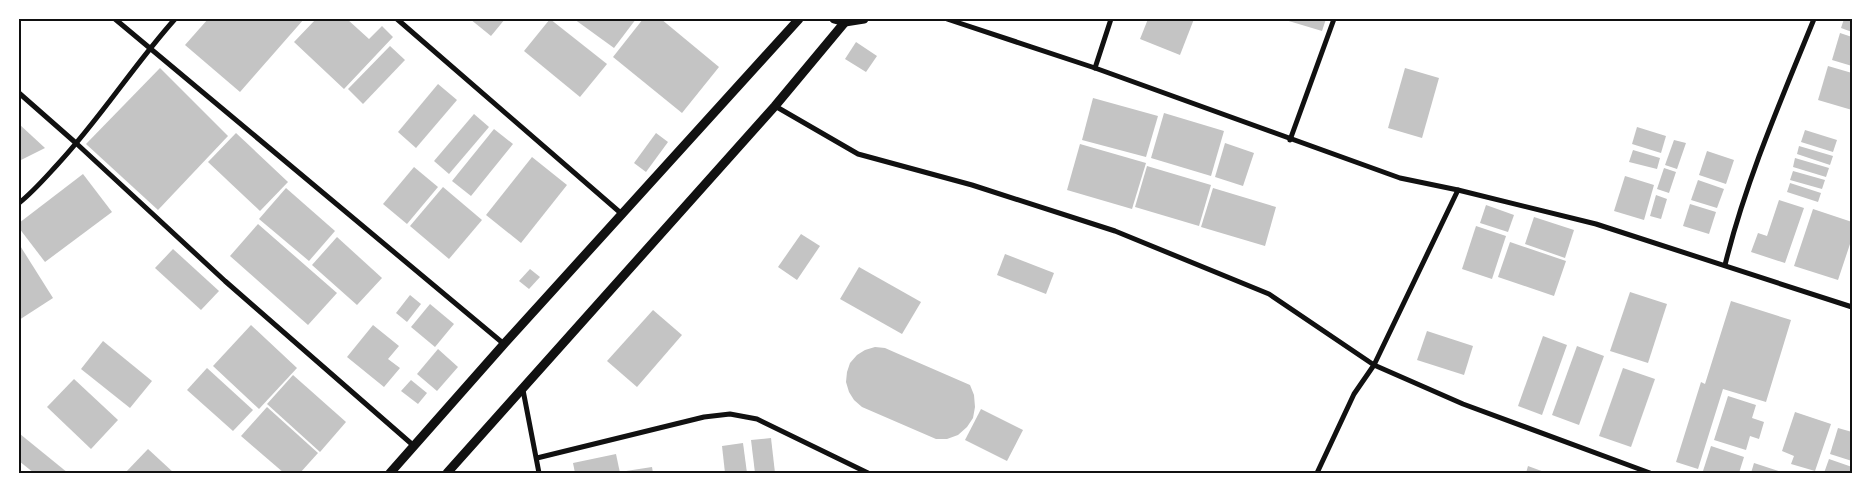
<svg xmlns="http://www.w3.org/2000/svg" width="1871" height="492" font-family="'Zilla Slab',serif">
<style>
.building{fill:#c4c4c4}
.lines{fill:none;stroke-linecap:round;stroke-linejoin:round}
.minor{stroke:#111;stroke-width:5}
.tertiary{stroke:#111;stroke-width:9}
.neatline{fill:none;stroke:#111;stroke-width:2}
</style>
<rect width="100%" height="100%" fill="#fff"/>
<g class="building">
<polygon points="208,19 304,19 240,92 185,45"/>
<polygon points="316,19 347,19 369,39 382,26 393,37 344,89 294,42"/>
<polygon points="470,19 505,19 491,36"/>
<polygon points="550,19 607,64 580,97 524,51"/>
<polygon points="574,19 636,19 614,48"/>
<polygon points="643,19 661,19 719,67 682,113 613,57"/>
<polygon points="1148,19 1194,19 1180,55 1140,39"/>
<polygon points="1282,19 1326,19 1322,31"/>
<polygon points="1844,19 1852,19 1852,32 1841,28"/>
<polygon points="1840,33 1852,37 1852,66 1832,60"/>
<polygon points="856,42 877,56 866,72 845,59"/>
<polygon points="390,46 405,60 363,104 348,89"/>
<polygon points="1828,66 1852,73 1852,110 1818,100"/>
<polygon points="160,68 228,136 158,210 86,144"/>
<polygon points="1405,68 1439,78 1422,138 1388,128"/>
<polygon points="438,84 457,100 416,148 398,132"/>
<polygon points="1093,98 1158,116 1146,157 1082,140"/>
<polygon points="1164,113 1224,131 1211,176 1151,158"/>
<polygon points="474,114 489,127 449,174 434,161"/>
<polygon points="19,124 45,148 19,161"/>
<polygon points="1637,127 1666,136 1661,153 1632,144"/>
<polygon points="494,129 513,144 471,196 452,181"/>
<polygon points="1805,130 1837,140 1833,152 1801,142"/>
<polygon points="236,133 288,182 260,211 208,162"/>
<polygon points="656,133 668,142 646,172 634,163"/>
<polygon points="1674,140 1686,143 1677,169 1665,165"/>
<polygon points="1225,143 1254,153 1243,186 1215,177"/>
<polygon points="1080,144 1146,163 1132,209 1067,190"/>
<polygon points="1799,146 1833,156 1830,165 1797,154"/>
<polygon points="1633,150 1660,158 1657,169 1629,162"/>
<polygon points="1707,151 1734,160 1726,184 1699,175"/>
<polygon points="532,157 567,185 521,243 486,215"/>
<polygon points="1795,158 1829,168 1826,177 1793,167"/>
<polygon points="1147,166 1211,185 1199,226 1135,207"/>
<polygon points="414,167 438,187 407,224 383,204"/>
<polygon points="1664,168 1676,172 1669,193 1657,189"/>
<polygon points="1793,171 1825,180 1822,189 1790,180"/>
<polygon points="83,174 112,212 45,262 19,228 19,223"/>
<polygon points="1625,176 1654,185 1644,220 1614,211"/>
<polygon points="1698,180 1724,189 1717,208 1691,200"/>
<polygon points="1790,183 1821,193 1818,202 1787,192"/>
<polygon points="443,187 482,220 449,259 410,226"/>
<polygon points="286,188 335,231 309,261 259,219"/>
<polygon points="1213,188 1276,207 1265,246 1201,227"/>
<polygon points="1656,195 1667,199 1661,219 1650,216"/>
<polygon points="1779,200 1804,208 1785,263 1751,252 1758,233 1767,236"/>
<polygon points="1690,204 1716,212 1709,234 1683,226"/>
<polygon points="1486,205 1514,215 1508,232 1480,223"/>
<polygon points="1813,209 1852,222 1852,238 1838,280 1794,266"/>
<polygon points="1534,217 1574,230 1565,258 1525,244"/>
<polygon points="258,224 337,293 308,325 230,256"/>
<polygon points="1476,226 1506,236 1492,279 1462,269"/>
<polygon points="801,234 820,246 797,280 778,267"/>
<polygon points="337,237 382,278 357,305 312,265"/>
<polygon points="1510,242 1566,261 1554,296 1498,277"/>
<polygon points="19,244 53,298 19,320"/>
<polygon points="173,249 219,291 201,310 155,268"/>
<polygon points="1005,254 1054,273 1046,294 997,275"/>
<polygon points="859,267 921,302 902,334 840,299"/>
<polygon points="530,269 540,277 529,289 519,281"/>
<polygon points="1630,292 1667,304 1648,363 1610,351"/>
<polygon points="410,295 421,304 407,322 396,313"/>
<polygon points="1731,301 1791,320 1766,402 1723,389 1698,469 1676,462 1701,382 1705,384"/>
<polygon points="430,304 454,324 435,347 411,327"/>
<polygon points="653,310 682,335 637,387 607,361"/>
<polygon points="251,325 297,368 259,409 213,366"/>
<polygon points="373,325 399,346 388,359 400,368 384,387 347,357"/>
<polygon points="1427,331 1473,346 1464,375 1417,360"/>
<polygon points="1543,336 1567,345 1542,415 1518,406"/>
<polygon points="103,341 152,381 130,408 81,369"/>
<polygon points="1577,346 1604,356 1579,425 1552,415"/>
<polygon points="875,347 885,348 894,352 970,385 974,395 975,407 973,418 967,427 958,435 947,439 936,439 862,407 854,400 849,392 846,382 847,372 850,363 857,355 865,350"/>
<polygon points="438,349 458,367 437,391 417,374"/>
<polygon points="207,368 253,410 233,431 187,390"/>
<polygon points="1623,368 1655,379 1631,447 1599,436"/>
<polygon points="293,375 346,422 320,452 267,404"/>
<polygon points="74,379 118,420 91,449 47,407"/>
<polygon points="411,380 427,393 418,404 401,391"/>
<polygon points="1728,396 1756,405 1752,418 1764,422 1759,439 1750,436 1746,450 1714,440"/>
<polygon points="267,407 318,453 300,473 284,473 241,436"/>
<polygon points="981,409 1023,430 1007,461 965,440"/>
<polygon points="1795,412 1831,424 1815,471 1791,464 1794,456 1782,451"/>
<polygon points="1838,428 1852,432 1852,461 1830,454"/>
<polygon points="20,434 68,473 34,473 19,461"/>
<polygon points="771,438 775,473 755,473 751,440"/>
<polygon points="743,443 747,473 725,473 722,446"/>
<polygon points="1711,446 1744,457 1739,473 1709,473 1703,471"/>
<polygon points="148,449 174,473 125,473"/>
<polygon points="616,454 620,473 575,473 573,463"/>
<polygon points="1829,459 1852,467 1852,473 1824,473"/>
<polygon points="1754,463 1785,473 1751,473"/>
<polygon points="1528,466 1547,473 1526,473"/>
<polygon points="652,467 653,473 627,473 626,471"/>
</g>
<g class="lines">
<g class="minor">
<polyline points="115,19 504,344"/>
<polyline points="397,19 623,215"/>
<polyline points="947,19 1095,68 1400,178 1458,190 1596,224 1852,307"/>
<polyline points="1095,68 1111,19"/>
<polyline points="19,93 77,144 225,281 414,446"/>
<polyline points="775,106 858,154 972,185 1115,231 1269,294 1374,365 1463,404 1650,473"/>
<polyline points="1290,140 1334,19"/>
<path d="M19 203C33 192 45 178 57 165 100 119 133 66 175 19"/>
<path d="M1725 265C1746 180 1781 100 1814 19"/>
<polyline points="523,390 539,473"/>
<polyline points="537,458 704,417 730,414 757,419 868,473"/>
<polyline points="1317,473 1354,394 1374,365 1458,190"/>
</g>
<g class="tertiary">
<polyline points="834,19 845,22 864,19"/>
<polyline points="390,473 504,344 799,19"/>
<polyline points="447,473 775,106 845,22"/>
</g>
</g>
<rect width="1871" height="492" fill="none" stroke="#ffffff" stroke-width="40"/>
<rect x="20" y="20" width="1831" height="452" class="neatline"/>
</svg>
